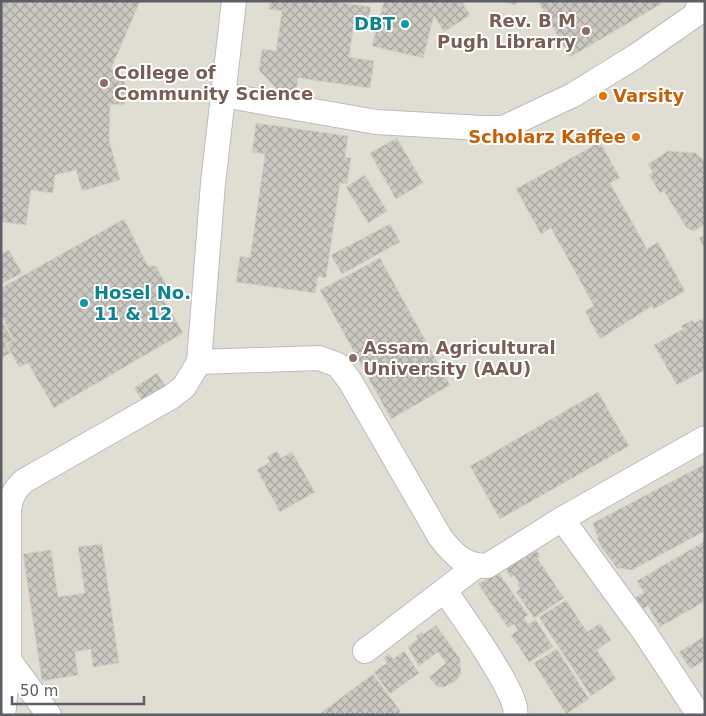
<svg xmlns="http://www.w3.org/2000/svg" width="706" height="716" font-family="'DejaVu Sans',sans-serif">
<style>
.education{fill:#e0ddd3}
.building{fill:url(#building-cross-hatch);stroke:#d5d0c1}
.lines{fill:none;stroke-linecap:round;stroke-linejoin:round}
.minor-casing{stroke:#b9bcc1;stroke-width:26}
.minor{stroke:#fff;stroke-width:24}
.culture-dot{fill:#0f9aa8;stroke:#fff;stroke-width:2}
.education-dot{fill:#8d6e63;stroke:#fff;stroke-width:2}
.food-dot{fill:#e8710a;stroke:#fff;stroke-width:2}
.labels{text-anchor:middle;stroke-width:4;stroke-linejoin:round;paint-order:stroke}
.education-label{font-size:18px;font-weight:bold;fill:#785e54;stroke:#fff;text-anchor:start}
.culture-label{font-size:18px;font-weight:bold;fill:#0d838f;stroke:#fff;text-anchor:end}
.food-label{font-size:18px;font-weight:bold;fill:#c56008;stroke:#fff;text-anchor:start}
</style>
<defs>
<pattern id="building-cross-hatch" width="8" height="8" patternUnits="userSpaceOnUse" patternTransform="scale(1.25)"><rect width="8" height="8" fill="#cbc8c1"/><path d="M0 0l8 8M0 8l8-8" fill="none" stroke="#a8a6a1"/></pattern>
</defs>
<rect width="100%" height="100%" fill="#f0eee4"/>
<rect class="education" x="1" y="1" width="704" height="714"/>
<g class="building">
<polygon points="1,1 140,1 111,69 125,75 124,105 110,104 109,140 120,180 82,191 76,170 55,175 53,193 31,190 26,225 1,222"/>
<polygon points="270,1 331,1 371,7 368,25 354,23 349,57 374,61 370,88 298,78 296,92 278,90 259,70 262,49 276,51 282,11 269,9"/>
<polygon points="384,1 467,1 463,4 470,15 444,32 434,16 423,58 372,46"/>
<polygon points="500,1 517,1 516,5"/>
<polygon points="538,1 660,1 661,4 570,57"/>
<polygon points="256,123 348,136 345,157 351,158 347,184 340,183 326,278 318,276 315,293 236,282 240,256 250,258 265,154 252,152"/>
<polygon points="397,138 423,183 396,199 370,153"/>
<polygon points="600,142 620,178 610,183 647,249 658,242 685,291 654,309 652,306 600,339 585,311 594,306 551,228 541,234 516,189"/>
<polygon points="668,151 696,153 705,161 705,225 693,231 686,227 664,191 660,193 649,175 653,172 648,164"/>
<polygon points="365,175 387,211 368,223 346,187"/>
<polygon points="124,219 148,266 156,266 167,286 159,291 183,333 54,408 28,363 19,367 7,345 14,340 1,315 1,288"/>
<polygon points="390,224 400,242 342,274 331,255"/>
<polygon points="705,235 705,249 699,238"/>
<polygon points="9,250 22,273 1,284 1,254"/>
<polygon points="380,258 450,385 391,419 320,290"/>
<polygon points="1,319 13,340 5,344 10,353 1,358"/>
<polygon points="702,319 705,323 705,370 677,385 654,345 683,329 681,326 692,320 694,323"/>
<polygon points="157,373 167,389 144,403 134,388"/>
<polygon points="598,392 629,446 500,519 470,466"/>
<polygon points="277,451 281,458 292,452 315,492 280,512 257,470 270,462 267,457"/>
<polygon points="705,464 705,531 632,570 617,568 600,545 593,523"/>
<polygon points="705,541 705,601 660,627 648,606 638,612 631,600 644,593 637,581"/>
<polygon points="532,543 540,556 537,558 564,598 534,618 516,592 520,589 517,584 519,583 514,575 511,578 505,568"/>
<polygon points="102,544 119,663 93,667 91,649 75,652 78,675 42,681 23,554 51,550 58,597 85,593 78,547"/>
<polygon points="498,572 528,615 524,618 528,624 536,620 553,647 529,662 511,635 518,630 514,624 508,628 478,584"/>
<polygon points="566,600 587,632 600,623 611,640 597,650 616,679 591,696 539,617"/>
<polygon points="436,625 460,659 461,673 456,681 444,687 437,687 429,677 446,663 438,652 419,666 408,647 418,639 416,636 421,632 424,634"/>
<polygon points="705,636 705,660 690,669 679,652"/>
<polygon points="557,649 589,699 566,714 534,663"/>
<polygon points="404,651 419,673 390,694 374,672 387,663 384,658 389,654 393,659"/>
<polygon points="373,674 401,712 397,715 318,715"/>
</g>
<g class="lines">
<defs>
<g id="minor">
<polyline points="223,95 376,122 482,128 503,128 573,95 636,56 695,15 701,1"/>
<path d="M199 362 319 358 338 365 350 381 440 537C453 554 464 566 487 566L562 519 705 438"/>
<polyline points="562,519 645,633 699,715"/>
<path d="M445 591C458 610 522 698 515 715"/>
<polyline points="365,651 476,566"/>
<polyline points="9,660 49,715"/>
<path d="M3 715 9 660V510C11 497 14 490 24 481L171 397 184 387 199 362 213 183 234 1"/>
</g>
</defs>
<use href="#minor" class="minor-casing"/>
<use href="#minor" class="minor"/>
</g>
<g class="culture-dot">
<circle cx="405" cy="24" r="5"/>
<circle cx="84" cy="303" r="5"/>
</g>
<g class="education-dot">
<circle cx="586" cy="31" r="5"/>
<circle cx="104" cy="83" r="5"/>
<circle cx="353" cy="358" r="5"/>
</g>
<g class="food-dot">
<circle cx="603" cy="96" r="5"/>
<circle cx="636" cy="137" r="5"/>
</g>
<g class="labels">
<g class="education-label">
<text x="576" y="27" text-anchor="end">Rev. B M<tspan x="576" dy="21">Pugh Librarry</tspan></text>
<text x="114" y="79">College of<tspan x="114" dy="21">Community Science</tspan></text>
<text x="363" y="354">Assam Agricultural<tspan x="363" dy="21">University (AAU)</tspan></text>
</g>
<g class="culture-label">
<text x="395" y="30">DBT</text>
<text x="94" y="299" text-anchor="start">Hosel No.<tspan x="94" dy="21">11 &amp; 12</tspan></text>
</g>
<g class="food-label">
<text x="613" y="102">Varsity</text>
<text x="626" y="143" text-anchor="end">Scholarz Kaffee</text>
</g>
</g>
<rect width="706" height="716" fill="none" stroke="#5c6066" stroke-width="5"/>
<path d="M12 696v8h132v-8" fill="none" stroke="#5c6066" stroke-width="2.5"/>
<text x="20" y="696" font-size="15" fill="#5c6066" stroke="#ffffff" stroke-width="4" paint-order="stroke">50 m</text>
</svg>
